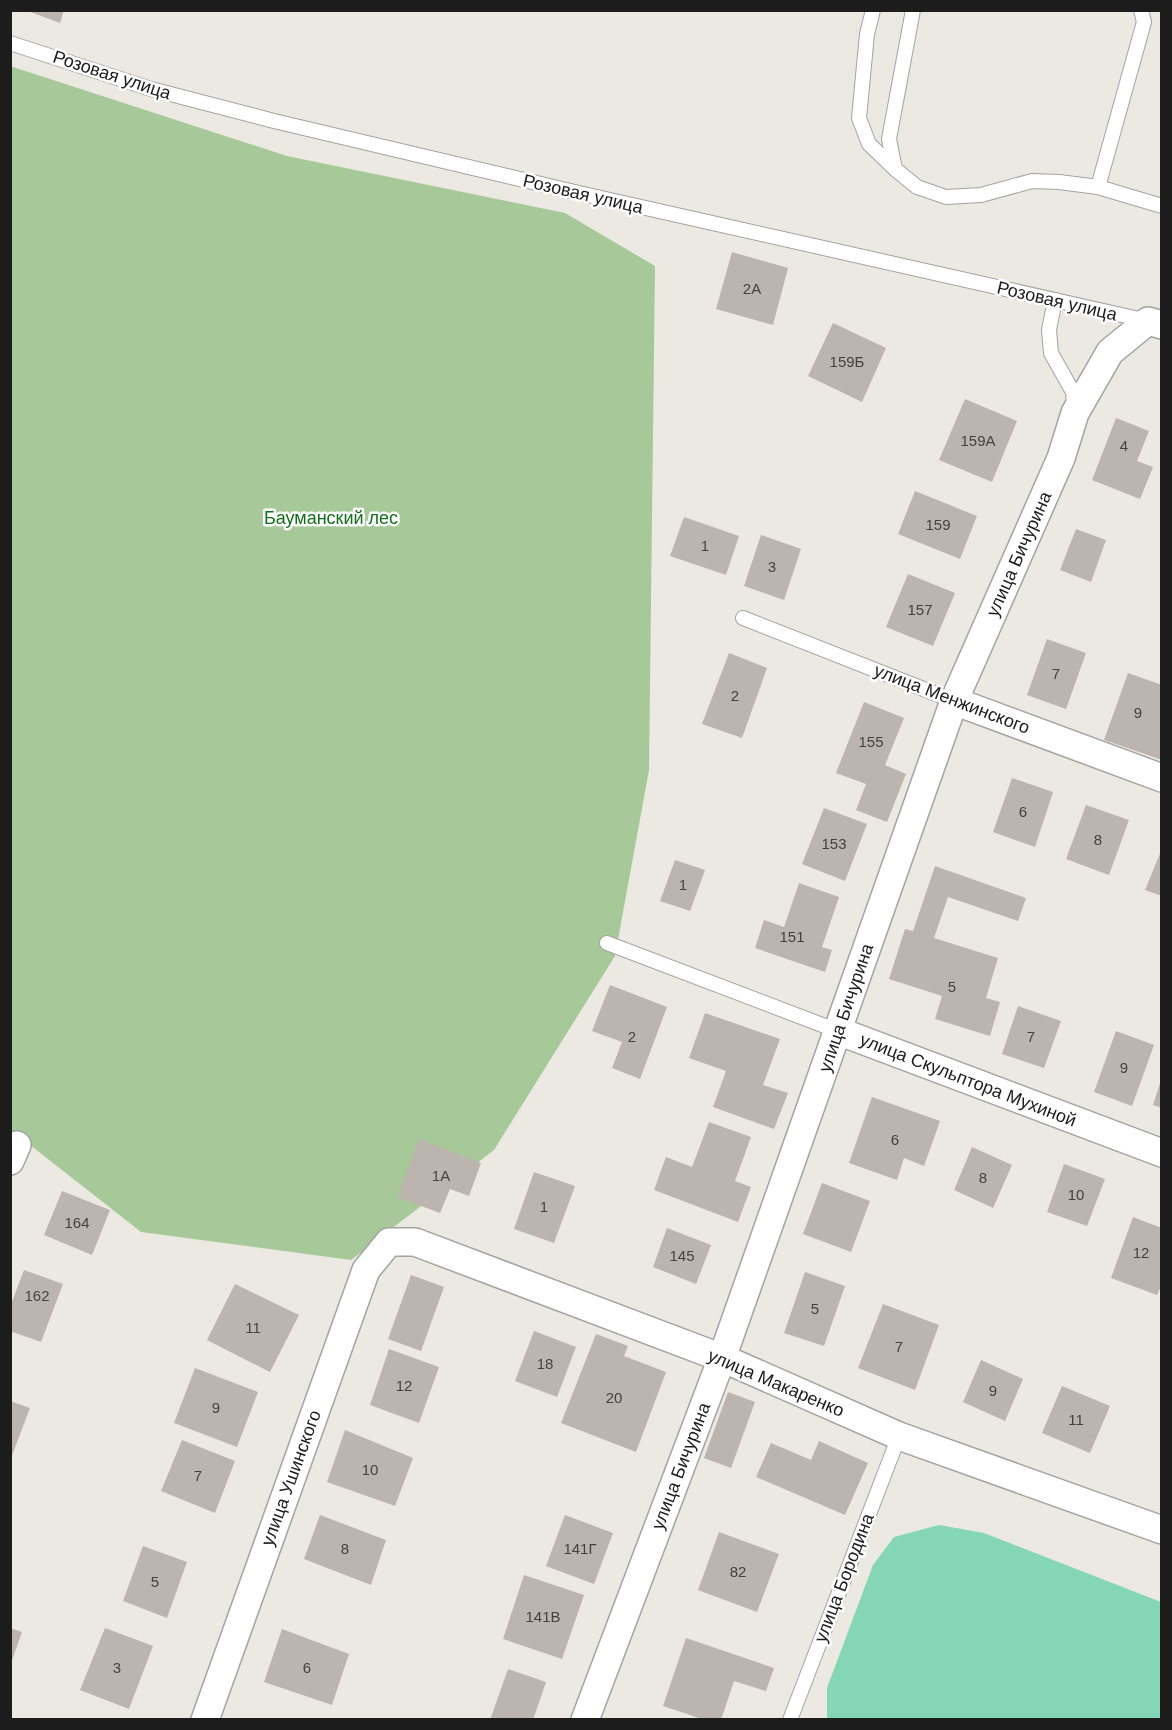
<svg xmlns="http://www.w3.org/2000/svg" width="1172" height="1730" font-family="Arial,sans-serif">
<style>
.forest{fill:#a7c999}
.pitch{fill:#85d6b7}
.building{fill:#bcb5af}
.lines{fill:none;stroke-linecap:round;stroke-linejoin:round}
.lane-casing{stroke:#a3a3a3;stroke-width:16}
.street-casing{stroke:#a3a3a3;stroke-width:30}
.lane{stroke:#fff;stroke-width:14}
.street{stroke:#fff;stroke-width:27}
.labels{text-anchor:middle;stroke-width:5;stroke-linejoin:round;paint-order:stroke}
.number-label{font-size:15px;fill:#444241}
.street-label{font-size:18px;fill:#1c1c1c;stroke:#fff}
.park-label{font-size:18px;fill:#13701b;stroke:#fff}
</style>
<rect width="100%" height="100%" fill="#ece9e2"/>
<polygon class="forest" points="10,66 287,156 565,213 655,266 649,770 615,956 494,1150 351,1260 141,1232 11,1130"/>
<polygon class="pitch" points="939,1525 984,1533 1161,1602 1161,1719 827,1719 827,1688 873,1565 894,1537"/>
<g class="building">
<polygon points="25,10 64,10 60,23"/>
<polygon points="732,252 788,268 773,325 716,309"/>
<polygon points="833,323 886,348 862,402 808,376"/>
<polygon points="965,399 1017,421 992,482 939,460"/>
<polygon points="1116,418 1149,431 1137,461 1153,467 1140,499 1092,480"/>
<polygon points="915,491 977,516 960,559 898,534"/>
<polygon points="684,517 739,536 726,575 670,556"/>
<polygon points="1076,529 1106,540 1091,582 1060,570"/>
<polygon points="761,535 801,549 784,600 744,586"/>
<polygon points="908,574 955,593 933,646 886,627"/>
<polygon points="1047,639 1086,653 1066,709 1027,695"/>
<polygon points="729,653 767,668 742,738 702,724"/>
<polygon points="1128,673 1162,685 1162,760 1104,740"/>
<polygon points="864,702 904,718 885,765 906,774 887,822 856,810 866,784 836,773"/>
<polygon points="1012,778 1053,792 1035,847 993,832"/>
<polygon points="1086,805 1129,820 1109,875 1066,859"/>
<polygon points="824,808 867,824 845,881 802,864"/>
<polygon points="1161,851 1162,851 1162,896 1145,890"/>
<polygon points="675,860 705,870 690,911 660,901"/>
<polygon points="935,866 1026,898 1018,921 948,897 934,938 998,958 986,998 1000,1002 990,1036 935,1019 942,996 889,979 905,929 913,931"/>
<polygon points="799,883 839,897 822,947 832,950 825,972 755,948 764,920 784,927"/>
<polygon points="610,985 667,1007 640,1079 612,1068 622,1042 592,1031"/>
<polygon points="1018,1006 1061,1021 1044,1068 1002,1054"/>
<polygon points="705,1013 780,1039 763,1085 788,1093 774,1129 713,1107 726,1071 689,1058"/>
<polygon points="1116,1031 1154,1045 1132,1106 1094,1092"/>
<polygon points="1161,1080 1162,1080 1162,1108 1153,1105"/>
<polygon points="872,1097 940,1121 924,1166 904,1158 897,1180 849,1163"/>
<polygon points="709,1122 751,1137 735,1181 751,1187 738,1222 654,1190 666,1157 692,1167"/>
<polygon points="419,1139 481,1163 469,1196 450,1189 440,1213 397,1197"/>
<polygon points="972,1147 1012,1165 993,1208 954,1190"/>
<polygon points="1064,1164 1105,1179 1087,1226 1047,1212"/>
<polygon points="534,1172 575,1186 554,1243 514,1229"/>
<polygon points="822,1183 870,1201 851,1252 803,1234"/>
<polygon points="62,1191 110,1210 92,1255 44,1235"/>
<polygon points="1133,1217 1162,1228 1162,1284 1157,1295 1111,1278"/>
<polygon points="667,1228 711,1245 696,1284 653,1267"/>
<polygon points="24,1270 63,1284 41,1342 10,1331 10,1307"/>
<polygon points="805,1272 845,1286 824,1346 784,1333"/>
<polygon points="411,1275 444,1287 421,1351 388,1339"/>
<polygon points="235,1284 299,1315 270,1372 207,1340"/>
<polygon points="883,1304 939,1325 915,1390 858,1368"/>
<polygon points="534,1331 576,1347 557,1397 515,1381"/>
<polygon points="596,1334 628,1346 624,1356 666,1372 636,1452 561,1423"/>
<polygon points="389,1349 439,1367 419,1423 370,1405"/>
<polygon points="981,1360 1023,1379 1005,1421 963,1402"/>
<polygon points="195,1368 258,1392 237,1447 174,1423"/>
<polygon points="1062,1386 1110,1406 1090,1453 1042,1433"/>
<polygon points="728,1392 755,1402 731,1468 704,1458"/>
<polygon points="10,1401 30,1408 11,1458 10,1458"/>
<polygon points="345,1430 413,1458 395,1506 327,1482"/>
<polygon points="182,1440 235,1461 215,1513 161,1491"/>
<polygon points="819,1441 868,1463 845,1515 756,1477 771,1443 811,1460"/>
<polygon points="320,1515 386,1540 371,1585 304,1559"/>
<polygon points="565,1515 613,1533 594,1584 546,1566"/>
<polygon points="719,1532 779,1554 757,1612 698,1590"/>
<polygon points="143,1546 187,1562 167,1618 123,1601"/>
<polygon points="524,1575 584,1595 562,1659 503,1639"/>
<polygon points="10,1628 22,1632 11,1663 10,1663"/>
<polygon points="105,1628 153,1646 129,1709 80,1690"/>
<polygon points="282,1629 349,1654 332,1705 264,1682"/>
<polygon points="686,1638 774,1668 766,1691 734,1681 721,1720 705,1720 663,1706"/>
<polygon points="508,1669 546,1682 533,1720 490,1720"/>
</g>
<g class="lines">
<defs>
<g id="lane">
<polyline points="873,10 867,34 859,118 869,144 895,169"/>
<polyline points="913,10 889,139 895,169 917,187 946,197 981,195 1032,181 1059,182 1098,187 1162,206"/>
<polyline points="10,43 151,89 274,121 579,193 1148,321"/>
<polyline points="1098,187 1144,22 1141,10"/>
<polyline points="1055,300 1049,330 1051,353 1073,392 1074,408"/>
<polyline points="743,618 954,701"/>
<polyline points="607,943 838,1031"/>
<polyline points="790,1720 899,1436"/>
</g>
<g id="street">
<polyline points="954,701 1162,778"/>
<polyline points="838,1031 1162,1153"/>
<polyline points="10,1161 17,1145"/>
<polyline points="205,1720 366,1270 389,1242 415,1242 722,1358 899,1436 1162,1530"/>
<polyline points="585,1720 722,1358 954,701 1061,458 1075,413 1110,352 1148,321 1162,325"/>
</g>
</defs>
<use href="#lane" class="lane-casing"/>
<use href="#street" class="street-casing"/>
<use href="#lane" class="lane"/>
<use href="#street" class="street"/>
</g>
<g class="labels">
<g class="number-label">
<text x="752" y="294">2А</text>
<text x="847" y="367">159Б</text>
<text x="978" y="446">159А</text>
<text x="1124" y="451">4</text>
<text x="938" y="530">159</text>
<text x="705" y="551">1</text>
<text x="772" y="572">3</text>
<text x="920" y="615">157</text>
<text x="1056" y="679">7</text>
<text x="735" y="701">2</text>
<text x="1138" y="718">9</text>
<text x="871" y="747">155</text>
<text x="1023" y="817">6</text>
<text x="1098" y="845">8</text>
<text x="834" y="849">153</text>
<text x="683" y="890">1</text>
<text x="792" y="942">151</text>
<text x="952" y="992">5</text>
<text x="632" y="1042">2</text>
<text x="1031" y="1042">7</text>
<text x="1124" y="1073">9</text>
<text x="895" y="1145">6</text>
<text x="441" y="1181">1А</text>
<text x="983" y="1183">8</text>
<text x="1076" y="1200">10</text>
<text x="544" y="1212">1</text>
<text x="77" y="1228">164</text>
<text x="1141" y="1258">12</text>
<text x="682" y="1261">145</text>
<text x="37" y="1301">162</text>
<text x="815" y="1314">5</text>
<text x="253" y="1333">11</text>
<text x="899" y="1352">7</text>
<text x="545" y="1369">18</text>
<text x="404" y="1391">12</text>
<text x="993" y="1396">9</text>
<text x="614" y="1403">20</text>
<text x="216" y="1413">9</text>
<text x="1076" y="1425">11</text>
<text x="370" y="1475">10</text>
<text x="198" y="1481">7</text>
<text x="345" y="1554">8</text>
<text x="580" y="1554">141Г</text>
<text x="738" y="1577">82</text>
<text x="155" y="1587">5</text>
<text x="543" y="1622">141В</text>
<text x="117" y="1673">3</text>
<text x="307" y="1673">6</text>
</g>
<g class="street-label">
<text transform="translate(112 75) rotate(18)" y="6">Розовая улица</text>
<text transform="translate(583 194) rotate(13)" y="6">Розовая улица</text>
<text transform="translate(1057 301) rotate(13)" y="6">Розовая улица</text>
<text transform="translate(1019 554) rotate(-66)" y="6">улица Бичурина</text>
<text transform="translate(952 699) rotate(21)" y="6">улица Менжинского</text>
<text transform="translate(846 1008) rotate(-71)" y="6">улица Бичурина</text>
<text transform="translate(968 1080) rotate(21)" y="6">улица Скульптора Мухиной</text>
<text transform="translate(776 1383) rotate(23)" y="6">улица Макаренко</text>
<text transform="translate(681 1466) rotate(-69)" y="6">улица Бичурина</text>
<text transform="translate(291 1478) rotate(-70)" y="6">улица Ушинского</text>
<text transform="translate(844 1578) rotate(-69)" y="6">улица Бородина</text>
</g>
<g class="park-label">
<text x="331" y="524">Бауманский лес</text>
</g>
</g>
<rect width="1172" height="1730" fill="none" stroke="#1c1c1c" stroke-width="24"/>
</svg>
